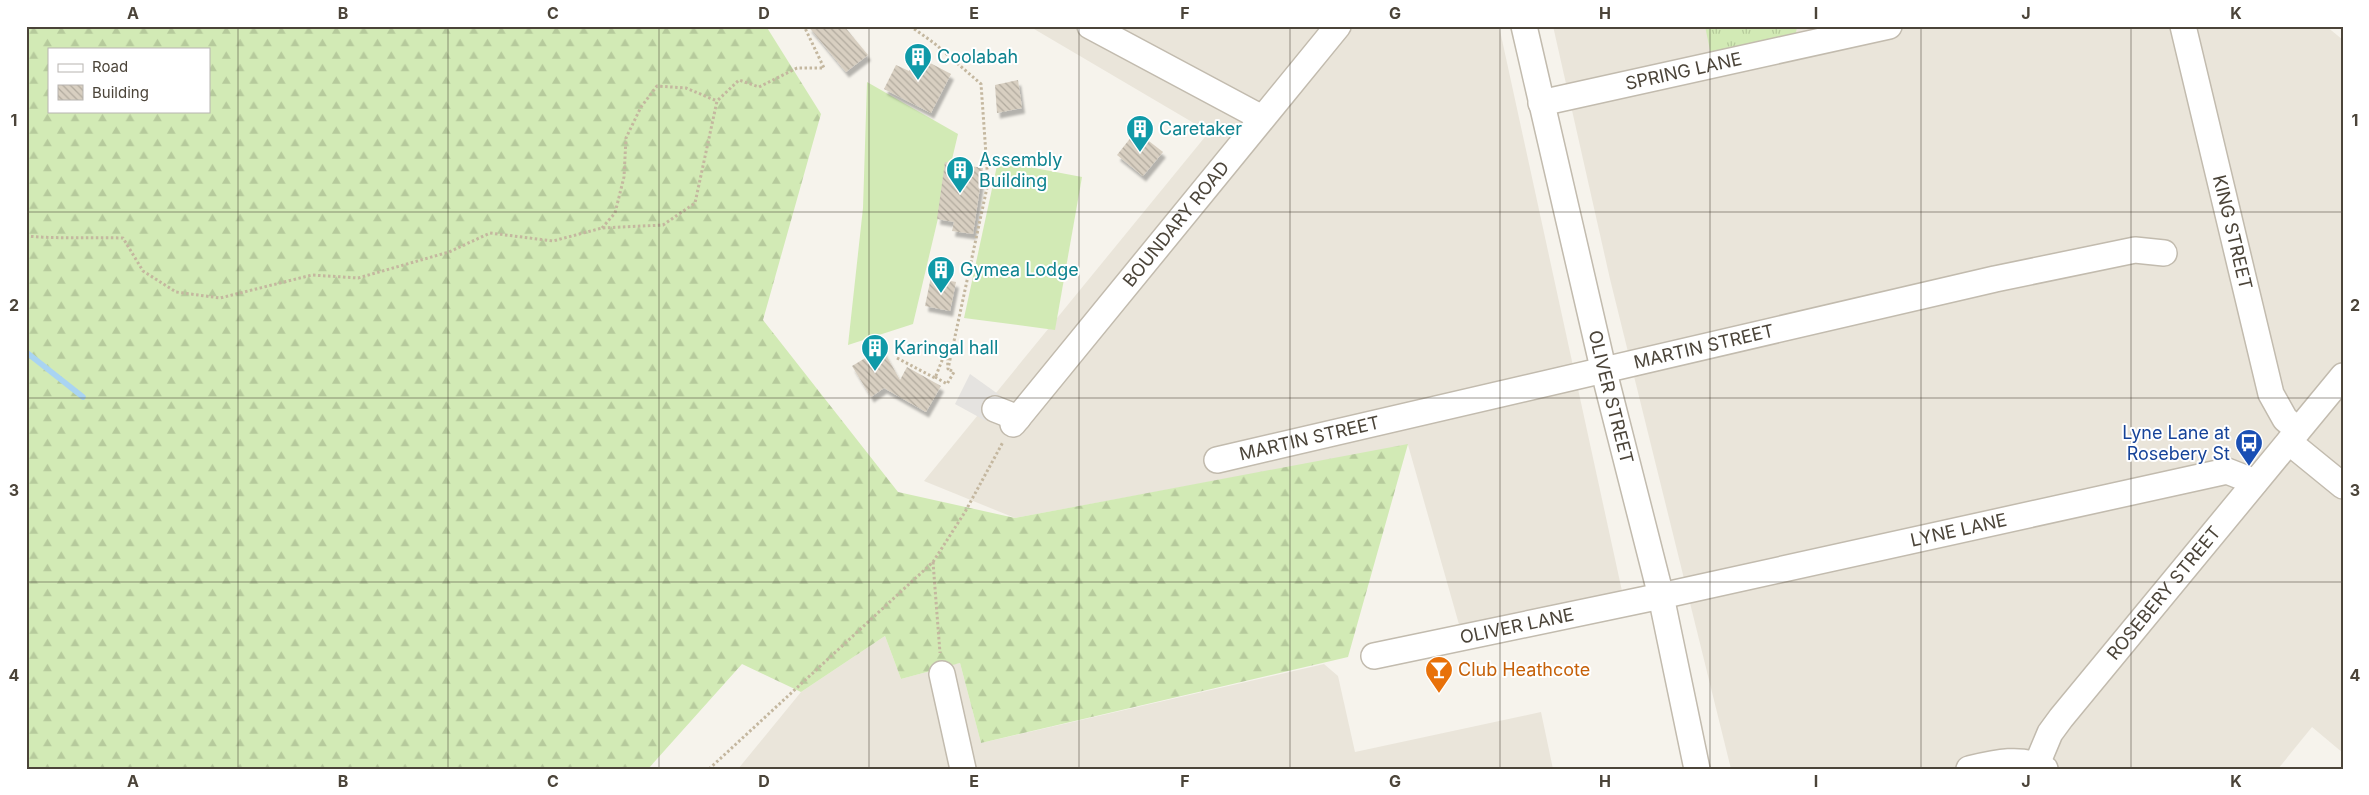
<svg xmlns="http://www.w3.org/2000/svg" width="2369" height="795" font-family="Inter,sans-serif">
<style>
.residential{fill:#eae5da}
.grass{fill:#d2eab5}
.forest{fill:url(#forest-firs);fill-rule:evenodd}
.park{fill:url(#park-tufts)}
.parking{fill:#e5e3e0}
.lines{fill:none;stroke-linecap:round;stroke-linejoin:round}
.stream{stroke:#a9d4f2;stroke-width:5.5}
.building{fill:url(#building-back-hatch);filter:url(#shadow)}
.minor-casing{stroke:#c2bbae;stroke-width:28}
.path{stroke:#c4b79f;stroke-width:3;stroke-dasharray:2.5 2.5;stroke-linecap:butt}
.minor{stroke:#fff;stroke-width:25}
.grid{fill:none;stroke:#4b4439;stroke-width:1;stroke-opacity:0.55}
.labels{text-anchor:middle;stroke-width:4;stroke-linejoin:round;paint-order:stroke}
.culture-label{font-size:18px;fill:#0d838f;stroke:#fff;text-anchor:start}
.street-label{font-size:18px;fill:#4b4439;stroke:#fff}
.transit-label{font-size:18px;fill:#164399;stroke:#fff;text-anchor:end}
.food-label{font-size:18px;fill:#c56008;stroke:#fff;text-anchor:start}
.neatline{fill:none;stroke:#4b4439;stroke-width:2}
.grid-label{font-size:16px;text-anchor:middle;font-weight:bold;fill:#4b4439}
</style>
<defs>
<pattern id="forest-firs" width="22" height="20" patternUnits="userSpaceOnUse" patternTransform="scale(1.25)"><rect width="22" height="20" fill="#d2eab5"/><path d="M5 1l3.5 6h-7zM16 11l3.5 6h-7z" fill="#b6ca9c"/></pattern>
<pattern id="park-tufts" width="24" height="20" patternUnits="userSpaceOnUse" patternTransform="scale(1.25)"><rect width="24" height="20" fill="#d2eab5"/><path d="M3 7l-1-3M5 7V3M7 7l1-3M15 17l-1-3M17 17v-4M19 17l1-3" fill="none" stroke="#b6ca9c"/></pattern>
<pattern id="building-back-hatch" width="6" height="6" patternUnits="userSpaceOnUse" patternTransform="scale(1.25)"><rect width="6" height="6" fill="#d8cfc1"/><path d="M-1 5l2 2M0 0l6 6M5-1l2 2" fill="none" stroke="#b1aa9e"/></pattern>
<filter id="shadow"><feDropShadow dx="3" dy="5.5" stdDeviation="1" flood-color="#0004"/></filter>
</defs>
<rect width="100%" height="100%" fill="#f6f3ec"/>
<g class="residential">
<polygon points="1029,26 1499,26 1627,614 1466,649 1408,445 1015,518 924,481 1209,132"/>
<polygon points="1553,26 2326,26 2343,40 2343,753 2312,727 2278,769 1731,769 1610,279"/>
<polygon points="885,636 901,679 960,663 981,743 1324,664 1338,676 1355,752 1541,712 1553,769 738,769 801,692"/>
</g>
<g class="grass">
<polygon points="867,82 958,134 913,324 848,345 863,208"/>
<polygon points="998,161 1082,177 1055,330 964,318"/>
</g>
<path class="forest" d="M26 26H766L821 114 763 320 898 492 1015 518 1408 444 1348 657 981 743 960 663 901 679 885 636 801 692 742 664 648 769H26ZM49 49H209V111H49Z"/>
<polygon class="park" points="1705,26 1794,26 1797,27 1795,38 1711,55"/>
<polygon class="parking" points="970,374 1005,399 986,421 955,404"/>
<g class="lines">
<polyline class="stream" points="26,352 83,397"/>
</g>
<g class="building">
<polygon points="808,26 844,26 868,55 846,72"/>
<polygon points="917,56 951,74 931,113 884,89 896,65 909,71"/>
<polygon points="1018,80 1022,108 997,113 995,85"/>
<polygon points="1136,131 1163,152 1143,176 1117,155"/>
<polygon points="945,162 983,168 973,234 952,231 954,222 937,219"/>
<polygon points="931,277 956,282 950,311 925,306"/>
<polygon points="882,348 900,380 907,367 941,386 926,412 884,388 871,397 852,366"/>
</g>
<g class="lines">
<defs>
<g id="minor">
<polyline points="1090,26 1262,118"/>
<path id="s1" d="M1524 26 1603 368 1661 596 1697 769"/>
<path id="s2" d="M2183 26 2271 394 2285 419 2298 430"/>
<path id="s3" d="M1541 103 1889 26"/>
<polyline points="995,409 1018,418"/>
<path id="s4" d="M1013 424 1338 26"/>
<polyline points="2289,442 2343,486"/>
<path id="s5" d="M1217 460 1995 279 2135 250 2164 253"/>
<path id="s6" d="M1374 656 1661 596 2227 471 2255 482"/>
<polyline points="942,674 963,769"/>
<path id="s7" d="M2037 764 2050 733 2061 718 2343 376"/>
<path d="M1969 769C1994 763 2022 756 2045 769"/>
</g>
</defs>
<use href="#minor" class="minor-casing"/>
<g class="path">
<polyline points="602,228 615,213 624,177 626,138 641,107 657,86 686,88 717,101"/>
<path d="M26 236C58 239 90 237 123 238L143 271 176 292 220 298 312 275 358 278 449 252 490 233 553 241 602 228 663 225 695 203 717 101 739 80 759 87 797 68H824L804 26"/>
<polyline points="897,358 935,378 947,348 948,369 988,183 981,84 934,43 910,26"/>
<polyline points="935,377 947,384 954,372 948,369"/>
<polyline points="933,562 940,653"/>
<polyline points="709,769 933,562 965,512 1003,442"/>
</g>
<use href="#minor" class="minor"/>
</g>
<path class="grid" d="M238 26V769M448 26V769M659 26V769M869 26V769M1079 26V769M1290 26V769M1500 26V769M1710 26V769M1921 26V769M2131 26V769M26 212H2343M26 398H2343M26 582H2343"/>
<defs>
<symbol id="building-pin" viewBox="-11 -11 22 30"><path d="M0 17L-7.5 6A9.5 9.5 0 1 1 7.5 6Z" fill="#0f9aa8" stroke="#fff"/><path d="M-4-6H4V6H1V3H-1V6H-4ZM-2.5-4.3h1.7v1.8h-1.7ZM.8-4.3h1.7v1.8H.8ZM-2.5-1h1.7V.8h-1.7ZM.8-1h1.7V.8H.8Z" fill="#fff"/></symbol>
<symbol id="bus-pin" viewBox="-11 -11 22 30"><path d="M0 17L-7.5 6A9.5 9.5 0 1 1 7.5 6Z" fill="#1a4fb4" stroke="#fff"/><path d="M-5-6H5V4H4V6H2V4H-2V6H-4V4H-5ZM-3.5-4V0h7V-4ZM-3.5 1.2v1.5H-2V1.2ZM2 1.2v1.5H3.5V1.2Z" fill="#fff"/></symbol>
<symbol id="bar-pin" viewBox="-11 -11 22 30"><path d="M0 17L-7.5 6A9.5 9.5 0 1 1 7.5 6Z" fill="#e8710a" stroke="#fff"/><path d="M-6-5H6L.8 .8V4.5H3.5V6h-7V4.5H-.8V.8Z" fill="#fff"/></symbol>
</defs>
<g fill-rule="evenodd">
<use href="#building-pin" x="902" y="41" width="32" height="43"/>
<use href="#building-pin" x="1124" y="113" width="32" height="43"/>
<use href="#building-pin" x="944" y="154" width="32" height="43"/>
<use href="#building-pin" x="925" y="254" width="32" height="43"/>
<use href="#building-pin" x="859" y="332" width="32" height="43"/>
<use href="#bus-pin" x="2233" y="427" width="32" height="43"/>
<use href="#bar-pin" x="1423" y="654" width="32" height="43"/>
</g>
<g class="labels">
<g class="culture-label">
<text x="937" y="63">Coolabah</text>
<text x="1159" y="135">Caretaker</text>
<text x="979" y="166">Assembly<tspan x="979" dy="21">Building</tspan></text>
<text x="960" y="276">Gymea Lodge</text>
<text x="894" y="354">Karingal hall</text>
</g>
<g class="street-label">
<text dy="6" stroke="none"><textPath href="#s3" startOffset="146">SPRING LANE</textPath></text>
<text dy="6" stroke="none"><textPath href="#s4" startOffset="258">BOUNDARY ROAD</textPath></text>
<text dy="6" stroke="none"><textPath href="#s2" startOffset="212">KING STREET</textPath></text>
<text dy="6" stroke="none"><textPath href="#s5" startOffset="500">MARTIN STREET</textPath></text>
<text dy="6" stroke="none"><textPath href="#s1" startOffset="381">OLIVER STREET</textPath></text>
<text dy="6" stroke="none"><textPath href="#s5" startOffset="95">MARTIN STREET</textPath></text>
<text dy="6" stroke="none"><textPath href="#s6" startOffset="598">LYNE LANE</textPath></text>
<text dy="6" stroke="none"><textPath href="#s7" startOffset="214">ROSEBERY STREET</textPath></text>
<text dy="6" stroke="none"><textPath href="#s6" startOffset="146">OLIVER LANE</textPath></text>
</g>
<g class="transit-label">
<text x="2230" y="439">Lyne Lane at<tspan x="2230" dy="21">Rosebery St</tspan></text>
</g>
<g class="food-label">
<text x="1458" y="676">Club Heathcote</text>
</g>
</g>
<rect width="2369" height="795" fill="none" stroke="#ffffff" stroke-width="55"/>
<rect x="48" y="48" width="162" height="65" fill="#ffffff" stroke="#b7b4b0"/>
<rect x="58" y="64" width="25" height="8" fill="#ffffff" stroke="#b7b4b0"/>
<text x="92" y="72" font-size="15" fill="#4b4439">Road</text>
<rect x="58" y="85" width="25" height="15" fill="url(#building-back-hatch)" stroke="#b7b4b0"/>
<text x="92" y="98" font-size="15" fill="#4b4439">Building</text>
<rect x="28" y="28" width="2314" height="740" class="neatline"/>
<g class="grid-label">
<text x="133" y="19">A</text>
<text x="343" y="19">B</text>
<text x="553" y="19">C</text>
<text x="764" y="19">D</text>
<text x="974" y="19">E</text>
<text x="1185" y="19">F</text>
<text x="1395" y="19">G</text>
<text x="1605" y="19">H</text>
<text x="1816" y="19">I</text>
<text x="2026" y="19">J</text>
<text x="2236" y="19">K</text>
<text x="14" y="126">1</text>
<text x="2355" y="126">1</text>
<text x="14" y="311">2</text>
<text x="2355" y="311">2</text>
<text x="14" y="496">3</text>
<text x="2355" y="496">3</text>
<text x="14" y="681">4</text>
<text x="2355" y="681">4</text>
<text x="133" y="787">A</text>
<text x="343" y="787">B</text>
<text x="553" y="787">C</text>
<text x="764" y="787">D</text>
<text x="974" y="787">E</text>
<text x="1185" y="787">F</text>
<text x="1395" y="787">G</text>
<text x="1605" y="787">H</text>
<text x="1816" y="787">I</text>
<text x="2026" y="787">J</text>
<text x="2236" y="787">K</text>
</g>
</svg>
